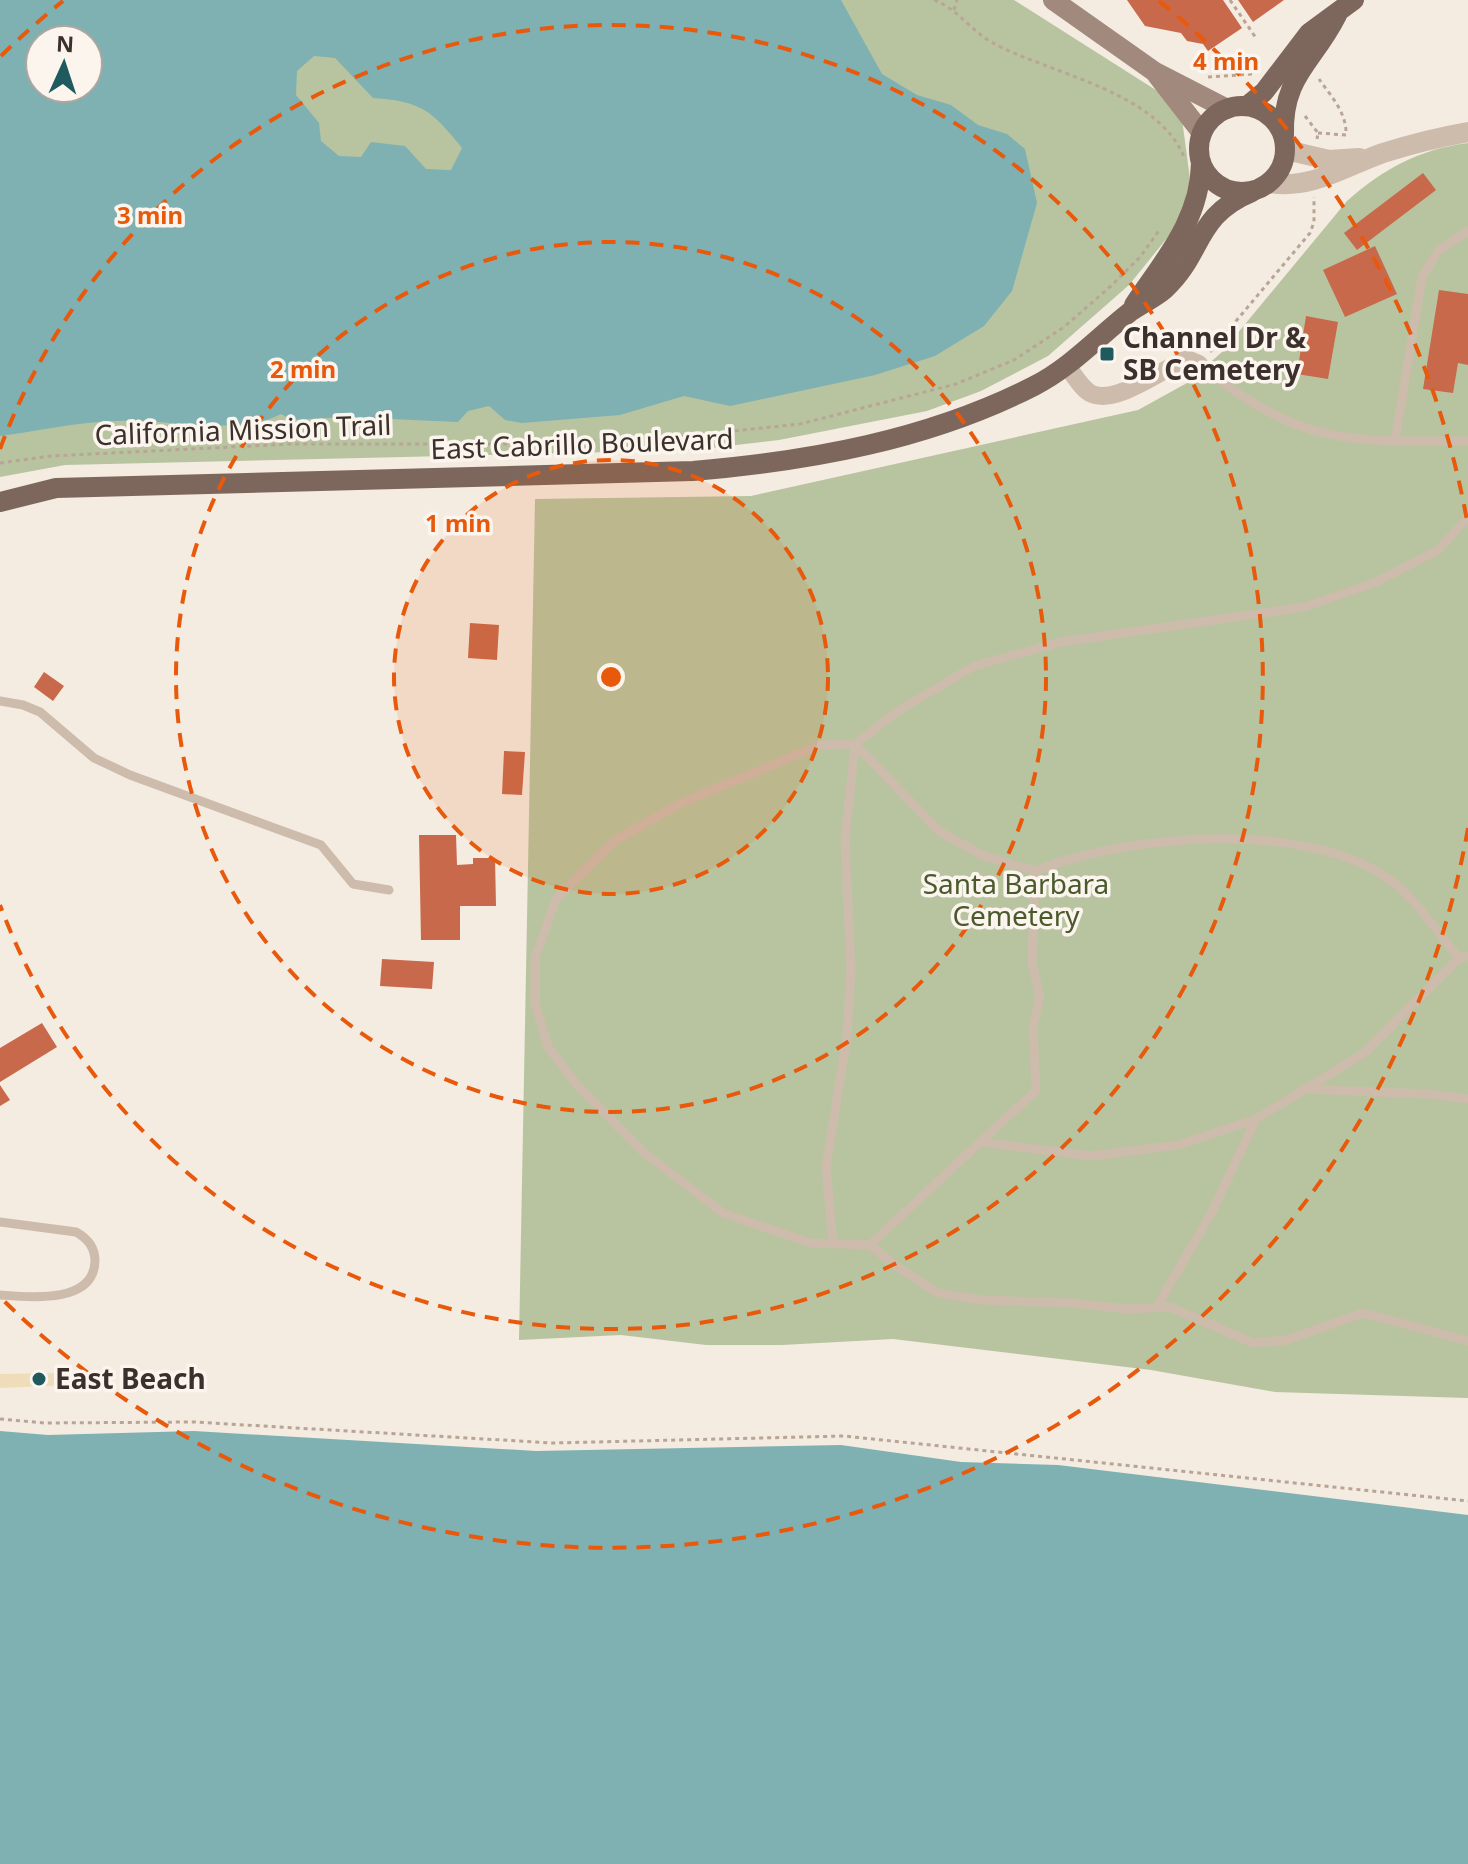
<svg xmlns="http://www.w3.org/2000/svg" width="1468" height="1864" font-family="'Noto Sans',sans-serif">
<style>
.green{fill:#b8c4a0;fill-rule:evenodd}
.sand{fill:#efdcb8}
.water{fill:#7fb0b2;fill-rule:evenodd}
.building{fill:#c8694b}
.lines{fill:none;stroke-linecap:round;stroke-linejoin:round}
.path{stroke:#b9a596;stroke-width:3;stroke-dasharray:4 4;stroke-linecap:butt}
.service{stroke:#cdbbac;stroke-width:9}
.minor{stroke:#cdbbac;stroke-width:18}
.tertiary{stroke:#cdbbac;stroke-width:20}
.secondary{stroke:#a18a7d;stroke-width:20}
.primary{stroke:#7d675c;stroke-width:20}
.ring{fill:none;stroke:#e8590c;stroke-width:4;stroke-dasharray:14 10}
.poi-dot{fill:#1f5a5e;stroke:#fbf5ee;stroke-width:3}
.labels{text-anchor:middle;stroke-width:7;stroke-linejoin:round;paint-order:stroke}
.poi-label{font-size:28px;font-weight:bold;fill:#3b302b;stroke:#fbf5ee;text-anchor:start}
.street-label{font-size:28px;fill:#3b302b;stroke:#fbf5ee}
.park-label{font-size:28px;fill:#4a5a2e;stroke:#fbf5ee}
.centre{fill:#e8590c;stroke:#fbf5ee;stroke-width:4}
.ring-label{font-size:24px;text-anchor:middle;font-weight:bold;fill:#e8590c;stroke:#fbf5ee;stroke-width:7;stroke-linejoin:round;paint-order:stroke}
</style>
<rect width="100%" height="100%" fill="#f4ebe1"/>
<g class="green">
<path d="M0 0H1014L1159 92 1182 119 1190 179 1180 222 1129 285 1048 356 981 391 927 411 779 440 694 450 65 465 0 477ZM40 40H88V88H40Z"/>
<path d="M1468 143V1398L1275 1392 1151 1370 893 1339 782 1345H706L621 1335 519 1340 535 499 751 496 1138 410 1187 383 1222 352 1347 201C1383 169 1420 149 1468 143Z"/>
</g>
<polygon class="sand" points="62,1373 90,1384 0,1388 0,1374"/>
<g class="water">
<path d="M0 0H841L882 74 917 95 951 105 978 125 1007 134 1025 149 1037 203 1012 291 984 326 935 356 875 375 730 406 684 396 620 415 522 423 505 420 489 406 468 411 458 422 345 417 292 420 281 414C238 437 166 418 117 421 78 422 38 431 0 436ZM88 40V88H40V40ZM314 56 335 58 373 98C422 101 432 111 462 148L451 170 426 169 405 146 371 142 361 157 339 156 321 141 319 123 296 95 297 71Z"/>
<polygon points="0,1431 48,1435 194,1431 536,1451 841,1445 961,1462 1058,1465 1468,1515 1468,1864 0,1864"/>
</g>
<g class="building">
<polygon points="1127,0 1223,0 1242,28 1208,51 1203,44 1187,41 1181,33 1145,26"/>
<polygon points="1238,0 1284,0 1253,22"/>
<polygon points="1423,173 1436,190 1357,250 1344,233"/>
<polygon points="1375,246 1397,294 1345,317 1323,270"/>
<polygon points="1439,290 1468,294 1468,365 1458,363 1453,393 1423,389"/>
<polygon points="1306,316 1338,322 1328,379 1297,374"/>
<polygon points="470,623 499,625 497,660 468,658"/>
<polygon points="44,672 64,686 53,701 34,687"/>
<polygon points="504,751 525,752 522,795 502,794"/>
<polygon points="419,835 456,835 457,865 473,864 473,858 495,858 496,906 460,906 460,940 421,940"/>
<polygon points="382,959 434,962 432,989 380,986"/>
<polygon points="42,1023 57,1047 0,1082 0,1048"/>
<polygon points="0,1085 10,1100 0,1106"/>
</g>
<g class="lines">
<g class="path">
<path d="M934 0C958 9 971 31 993 43 1050 74 1157 91 1184 157"/>
<polyline points="1230,0 1256,38"/>
<polyline points="954,10 957,0"/>
<polyline points="1208,77 1253,74"/>
<polyline points="1305,116 1318,133 1317,139"/>
<path d="M1318 133 1346 135C1347 113 1331 96 1319 79"/>
<polyline points="1210,352 1310,233 1314,222 1314,197"/>
<polyline points="0,463 51,456 291,444 513,444 686,436 800,424 956,384 1014,360 1064,327 1111,286 1141,256 1160,229"/>
<polyline points="0,1419 45,1423 194,1422 553,1443 844,1436 1468,1501"/>
</g>
<g class="service">
<path d="M1199 364C1264 417 1311 440 1395 441L1422 277 1438 251 1468 231"/>
<polyline points="1395,441 1468,441"/>
<polyline points="1468,517 1438,550 1374,583 1304,607 1061,642 974,666 898,711 855,744 820,745 679,804 613,842 556,899 535,958 535,1003 548,1047 578,1086 642,1151 723,1213 811,1243 870,1245 980,1142 1092,1156 1178,1145 1256,1119 1364,1053 1459,958 1468,956"/>
<polyline points="0,701 23,705 40,712 94,758 130,775 321,845 353,884 389,890"/>
<polyline points="1302,1089 1429,1094 1468,1099"/>
<path d="M980 1142 1036 1091 1033 1027 1040 997 1032 963 1035 871C1128 834 1306 819 1390 880 1416 899 1438 933 1459 958"/>
<path d="M0 1222 76 1232C87 1238 95 1247 95 1261 94 1305 27 1297 0 1295"/>
<polyline points="833,1244 826,1167 847,1037 851,969 845,840 855,744 940,832 984,856 1035,871"/>
<polyline points="870,1245 896,1266 938,1293 981,1300 1073,1303 1127,1309 1170,1307 1253,1343 1286,1340 1363,1313 1468,1341"/>
<polyline points="1156,1308 1212,1212 1256,1119"/>
</g>
<path class="minor" d="M1066 365C1073 373 1082 390 1092 394 1117 405 1165 367 1187 359L1199 364"/>
<g class="tertiary">
<polyline points="1286,150 1329,160 1359,158"/>
<path d="M1270 183C1311 190 1346 166 1383 153 1411 144 1439 137 1468 132"/>
</g>
<g class="secondary">
<polyline points="1053,0 1155,72 1227,109"/>
<polyline points="1157,75 1202,133"/>
</g>
<g class="primary">
<circle cx="1242" cy="149" r="43"/>
<polyline points="1247,106 1264,92 1309,33 1354,0"/>
<path d="M1284 135C1282 76 1313 63 1337 15"/>
<path d="M1134 305C1164 260 1200 221 1201 163"/>
<path d="M0 502 56 488 693 471C810 461 928 440 1034 386 1070 368 1098 337 1130 312 1141 304 1155 298 1165 289 1204 253 1194 216 1252 192"/>
</g>
</g>
<circle cx="611" cy="677" r="217" fill="#e8590c" fill-opacity=".12"/>
<g class="ring">
<circle cx="611" cy="677" r="217"/>
<circle cx="611" cy="677" r="435"/>
<path d="M0 449A652 652 0 1 1 0 905"/>
<path d="M1468 828A870 870 0 0 1 1 1298M1 56A870 870 0 0 1 63 1M1159 1A870 870 0 0 1 1468 526"/>
</g>
<g class="poi-dot">
<rect x="1099" y="346" width="16" height="16" rx="4"/>
<circle cx="39" cy="1379" r="8"/>
</g>
<g class="labels">
<g class="poi-label">
<text x="1123" y="348">Channel Dr &amp;<tspan x="1123" dy="32">SB Cemetery</tspan></text>
<text x="55" y="1389">East Beach</text>
</g>
<g class="street-label">
<text transform="translate(243 430) rotate(-2)" y="10">California Mission Trail</text>
<text transform="translate(582 444) rotate(-2)" y="10">East Cabrillo Boulevard</text>
</g>
<g class="park-label">
<text x="1016" y="894">Santa Barbara<tspan x="1016" dy="32">Cemetery</tspan></text>
</g>
</g>
<circle cx="611" cy="677" r="12" class="centre"/>
<g class="ring-label">
<text x="1226" y="70">4 min</text>
<text x="150" y="224">3 min</text>
<text x="303" y="378">2 min</text>
<text x="458" y="532">1 min</text>
</g>
<g transform="translate(64 64) rotate(3)"><circle r="38" fill="#fbf5ee" stroke="#aea6a0" stroke-width="2"/>
<path d="M0-6L14 30L0 20L-14 30Z" fill="#1f5a5e"/>
<text y="-12" font-size="22" font-weight="bold" text-anchor="middle" fill="#3b302b">N</text>
</g>
</svg>
